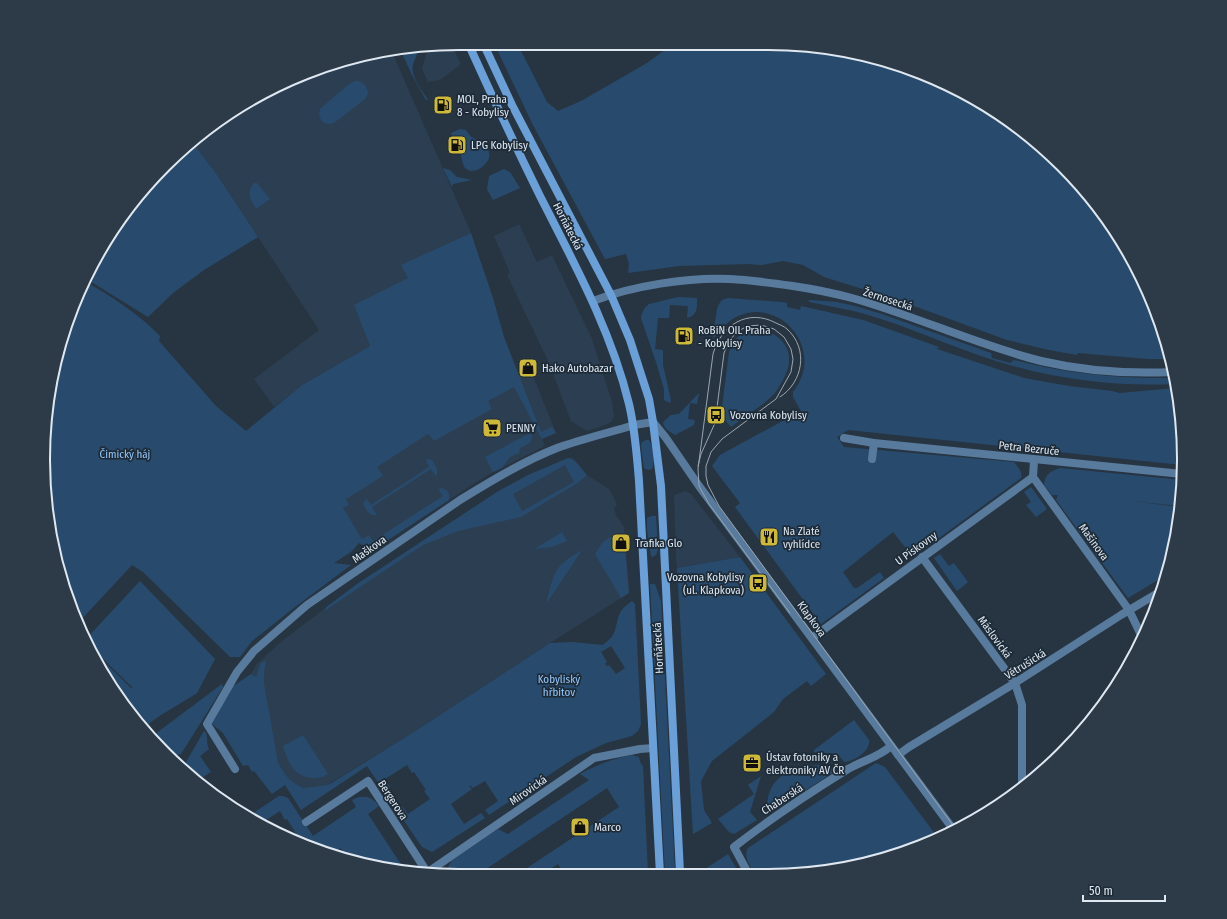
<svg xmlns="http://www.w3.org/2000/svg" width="1227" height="919" font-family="'Fira Sans Condensed',sans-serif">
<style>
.built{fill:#2c3e51}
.green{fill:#284b6d;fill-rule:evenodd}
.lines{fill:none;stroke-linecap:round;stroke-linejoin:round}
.minor{stroke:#587a9c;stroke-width:8}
.tertiary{stroke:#587a9c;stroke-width:8}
.secondary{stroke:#6aa0d7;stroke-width:8}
.tram{stroke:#9aa5b0;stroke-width:1}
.labels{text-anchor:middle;stroke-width:3.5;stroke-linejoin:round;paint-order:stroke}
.poi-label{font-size:11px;fill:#dfe8f1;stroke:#1d2b38;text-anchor:start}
.street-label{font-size:11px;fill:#dfe8f1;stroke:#1d2b38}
.park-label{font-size:11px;fill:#92c6fb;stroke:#1d2b38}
.rim{fill:none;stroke:#dfe8f1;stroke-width:2}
</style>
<rect width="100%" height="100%" fill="#273543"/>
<g class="built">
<polygon points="451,44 461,64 440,80 428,82 422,69 427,52 426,47"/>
<polygon points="392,52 471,233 402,265 408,278 355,305 370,346 302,385 274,407 254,379 319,330 218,176 192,142 206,129 251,99 351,57"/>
<polygon points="519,224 537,262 552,255 592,339 612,402 614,416 611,422 605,425 587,431 571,421 548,361 507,275 510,273 494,236"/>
<polygon points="531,371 556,433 542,439 545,446 493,472 470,486 379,546 367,547 361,544 343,508 349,505 346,499 374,468 519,375"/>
<polygon points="568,458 572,458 575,460 587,475 609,489 616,502 617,505 614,508 616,515 624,527 629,593 550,643 420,728 321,789 314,792 288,783 267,746 251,674 257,664 282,641 357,584 497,492 528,475"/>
<polygon points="685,491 691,494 740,557 677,568 676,557 674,495"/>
</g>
<g class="green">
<polygon points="494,43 517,43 547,102 558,111 581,101 647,63 673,44 795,44 875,57 927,75 999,113 1042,147 1098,206 1141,275 1170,352 1171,359 1148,359 1078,353 1077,355 1049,350 1007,340 895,299 824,277 803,265 783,261 762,265 747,264 679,266 628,273 629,264 626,254 605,259 533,125"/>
<path d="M417 49C418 55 415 58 413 64 410 76 422 90 428 100H426L411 73 401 51Z"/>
<path d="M355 81H359L365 85 368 92 367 96 365 99 334 123C324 127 317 119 320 109L349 84Z"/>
<path d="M460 129 466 130 471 137 485 143C488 148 490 153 489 158 486 166 473 176 465 168 462 165 460 149 459 143L453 138 451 133Z"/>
<polygon points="192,142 218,176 258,237 204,270 173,293 148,317 85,278 147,185"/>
<polygon points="443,168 450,170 457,177 472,180 453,184 452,187"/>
<polygon points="504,169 510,172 520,188 493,200 487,189 489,176"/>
<path d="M254 183H257L270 199 256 209C250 199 246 192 254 183Z"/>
<path d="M471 233 493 298 504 337 541 432 552 427 556 433 542 439 514 387 488 401 492 409 434 441 428 434 377 467 383 476 346 499 349 505 343 508 362 539 369 535 373 541 443 496 438 489C445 486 451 493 449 500L379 546 367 547 359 543 351 552 334 563 351 565 295 607 252 641 240 657H230L143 572 132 565 78 623 65 594 44 487 49 406 56 391 51 378 84 281C111 296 139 314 160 336L159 341 216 406 246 431 302 385 370 346 354 305 408 278 401 265Z"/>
<path d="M678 297 697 298C697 308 698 315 687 318L688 306 670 305 669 318H658L655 349 663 350V365L671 400 670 403 664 400V389L656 362 641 318C642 312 644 308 649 304Z"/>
<path d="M728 298 782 302 787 303V307L800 310 801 306 863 320 939 347 937 349 1024 378 1069 386 1112 391 1119 393 1176 388 1183 432 1182 465 848 430 837 437 844 447 1014 462C1018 467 1023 472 1021 478L913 557 893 532 843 572 854 588H857L880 572 884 578 821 624 735 507 740 503 712 466 720 455 801 411 793 397V392C828 348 776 291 731 320 724 325 719 331 714 338L713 335 717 309 719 304 722 300Z"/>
<path d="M809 300 837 302 855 306 882 314 991 353 992 358 1010 363 1014 360C1067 374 1120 379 1174 378L1175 384C1115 387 1054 379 996 361 952 347 910 327 865 314 847 309 828 306 809 302Z"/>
<path d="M759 329C786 335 797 355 783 380 780 384 778 389 775 393 763 406 745 416 731 427L721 415 729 352 733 342 740 335 750 330Z"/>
<path d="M699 393 697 404 690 403 688 419 695 420 694 425 675 435C669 431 664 429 663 422L671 415 679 414Z"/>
<polygon points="530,433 532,437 530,443 520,448 519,453 510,457 502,468 493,472 485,457"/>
<path d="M646 440H649C653 446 655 463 652 469L649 470 644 468 641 446 642 442Z"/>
<path d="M568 458C576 459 581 469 587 475L579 482 521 517 458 531 423 545 326 610 325 608 357 584 497 492 528 475ZM565 465 574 482 522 511 513 494Z"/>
<path d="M426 459 432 460 437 469V475L436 476 431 469 372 507 377 515C369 517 366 509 363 504L366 498 371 505 429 467 426 460Z"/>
<path d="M1060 468 1182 480 1181 506 1129 501 1181 507 1180 514 1166 575 1128 598 1056 500 1058 495H1052L1044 485C1045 474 1051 471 1060 468Z"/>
<polygon points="1031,487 1047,509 1036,517 1026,505 1031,502 1024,492"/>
<polygon points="651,516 656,516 658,549 656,555 652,557 651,556 647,530 647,518"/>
<polygon points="562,532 567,541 552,547 534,549"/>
<path d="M614 536 615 547 625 546 629 593 621 598 595 554C601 545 603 539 614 536Z"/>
<path d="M582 550 546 604C550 590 552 572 563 563 568 558 576 554 582 550Z"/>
<polygon points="940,554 949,566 954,563 968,582 957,591 934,558"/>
<polygon points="740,557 826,674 811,686 807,681 783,699 774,712 712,761 701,781 704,810 712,823 693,834 677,568"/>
<path d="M140 581 215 659 197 693 158 717 143 728C121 704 103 676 89 647L131 688H133L88 644 86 639Z"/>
<polygon points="650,584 655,584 661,601 675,873 665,873"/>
<path d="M632 601 635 604 641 724 638 731 632 736 606 743 576 757 489 815 485 810 498 801 485 781 473 788 470 785 469 786 472 789 451 804 464 824 481 813 485 818 432 852 422 847 396 809 402 806 408 814 430 799 424 791 426 790 414 772 412 773 407 765 385 779 390 787 389 789 398 802 394 806 367 766 301 810 285 785 272 794 254 771 252 772 248 765 243 766 223 733 211 723 232 687 251 674 256 677 261 663 266 661 264 671V683L278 763 287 777 294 783 303 788 322 786 330 784 420 728 550 643 572 642 603 645C606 642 612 638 614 633 620 617 615 613 632 601ZM611 646 625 668 616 674 609 665 607 666 605 664 607 662 601 652Z"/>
<polygon points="222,684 223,687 181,754 169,756 151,737"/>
<path d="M854 720 869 740C871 751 853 762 844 762L838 754 814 752V750Z"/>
<path d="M204 731 206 733C208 739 206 743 209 749L200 756 211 772 197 781 182 769Z"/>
<path d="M303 735 328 774C323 777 319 778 313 778 294 777 288 763 283 746Z"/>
<path d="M631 755 639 757 640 762 643 766 648 874H565L558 864 542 874H518L619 807 607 788 477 875H444L452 860 498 829 508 834 589 780 580 774C597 765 612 759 631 755Z"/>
<path d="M876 763 885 767 938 838 927 844 822 872 754 873C750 865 743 857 748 848Z"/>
<path d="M819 765 830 766 834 772 770 813C765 808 767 804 768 798 773 773 796 767 819 765Z"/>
<polygon points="761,776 750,812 757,820 734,834 729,832 718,819 754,794 748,785"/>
<path d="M279 796H283L288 798 313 836 356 807 352 800C362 794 372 796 379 806L368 814 404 869 350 859 348 856H346L341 848 331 855 300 842 296 836 297 835 287 819 285 820 280 811 260 824 247 817Z"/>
<polygon points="728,854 739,873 699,873"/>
</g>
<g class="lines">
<g class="minor">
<polyline points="844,438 874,443 1182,474"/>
<polyline points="872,459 874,443"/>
<polyline points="1034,460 1033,477 1129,610 1142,637"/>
<polyline points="922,557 1015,683 1022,705 1022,789"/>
<polyline points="812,638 1033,477"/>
<polyline points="898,755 909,747 1015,683 1121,615 1163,590"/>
<path d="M235 769 207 724 237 672 254 651 307 605 460 500C491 481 524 461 557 448 582 439 608 433 634 425"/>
<polyline points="306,822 368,781 427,872"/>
<path d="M748 873 734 847C770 819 809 793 848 769 862 761 879 757 891 746"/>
<polyline points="425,874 594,758 640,749 653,748"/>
</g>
<g class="tertiary">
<path d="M593 301C632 286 688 277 730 279 751 280 772 283 793 286 813 289 833 293 852 298 916 316 977 345 1041 361 1084 371 1129 374 1173 372"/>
<polyline points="634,425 653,422 666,438 699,486 953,829"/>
</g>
<g class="secondary">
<path d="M468 43C491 94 515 145 540 196 574 263 611 330 629 404 635 429 637 455 639 481L660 874"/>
<polyline points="483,43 512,105 611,295 630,340 649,399 653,422 661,486 680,873"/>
</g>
<g class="tram">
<path d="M780 397C803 382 809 349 787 329 784 326 780 325 776 323 748 308 721 325 713 354L698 469 699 486 709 504 790 613"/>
<polyline points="698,466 701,454 715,423 724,353 729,341 738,331 748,326 761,325 774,329 784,337 791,349 793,359 791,372 776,399 722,439 711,452 706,466 706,476 708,485 719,506 955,828"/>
</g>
</g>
<defs>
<symbol id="fuel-square" viewBox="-11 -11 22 22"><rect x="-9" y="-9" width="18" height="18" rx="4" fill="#ceb838" stroke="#1d2b38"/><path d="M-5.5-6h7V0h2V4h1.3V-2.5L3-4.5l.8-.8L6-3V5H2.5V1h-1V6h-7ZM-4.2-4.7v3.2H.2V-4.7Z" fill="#111"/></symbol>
<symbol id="shop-square" viewBox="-11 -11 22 22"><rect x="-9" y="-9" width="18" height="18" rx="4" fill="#ceb838" stroke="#1d2b38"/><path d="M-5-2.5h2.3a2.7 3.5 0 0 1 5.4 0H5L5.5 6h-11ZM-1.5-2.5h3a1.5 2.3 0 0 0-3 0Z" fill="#111"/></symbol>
<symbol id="bus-square" viewBox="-11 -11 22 22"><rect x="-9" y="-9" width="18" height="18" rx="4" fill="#ceb838" stroke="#1d2b38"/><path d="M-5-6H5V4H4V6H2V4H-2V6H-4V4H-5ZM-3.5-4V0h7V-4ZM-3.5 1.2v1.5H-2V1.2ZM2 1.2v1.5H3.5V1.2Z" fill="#111"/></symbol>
<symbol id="supermarket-square" viewBox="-11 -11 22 22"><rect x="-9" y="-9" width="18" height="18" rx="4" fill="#ceb838" stroke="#1d2b38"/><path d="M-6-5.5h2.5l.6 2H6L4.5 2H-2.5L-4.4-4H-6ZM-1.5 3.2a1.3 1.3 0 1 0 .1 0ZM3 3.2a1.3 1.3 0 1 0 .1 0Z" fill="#111"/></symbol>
<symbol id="restaurant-square" viewBox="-11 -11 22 22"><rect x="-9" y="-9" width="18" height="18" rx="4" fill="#ceb838" stroke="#1d2b38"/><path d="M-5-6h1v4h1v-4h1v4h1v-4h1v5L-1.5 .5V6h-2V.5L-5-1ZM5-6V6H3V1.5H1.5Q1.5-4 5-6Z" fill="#111"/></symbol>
<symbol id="office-square" viewBox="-11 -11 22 22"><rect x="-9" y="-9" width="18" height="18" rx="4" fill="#ceb838" stroke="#1d2b38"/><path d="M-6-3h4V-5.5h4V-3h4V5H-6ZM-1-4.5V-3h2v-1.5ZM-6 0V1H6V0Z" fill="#111"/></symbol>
</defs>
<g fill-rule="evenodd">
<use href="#fuel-square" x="432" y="94" width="22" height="22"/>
<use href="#fuel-square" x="446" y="134" width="22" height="22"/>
<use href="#fuel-square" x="673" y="325" width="22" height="22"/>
<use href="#shop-square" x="517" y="357" width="22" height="22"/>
<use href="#bus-square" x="705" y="404" width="22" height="22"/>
<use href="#supermarket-square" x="481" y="417" width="22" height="22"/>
<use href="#restaurant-square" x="758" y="526" width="22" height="22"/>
<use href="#shop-square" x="610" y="532" width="22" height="22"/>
<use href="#bus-square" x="747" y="572" width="22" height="22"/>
<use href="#office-square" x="741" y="752" width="22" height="22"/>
<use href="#shop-square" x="569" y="816" width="22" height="22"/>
</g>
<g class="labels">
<g class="poi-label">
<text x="457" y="103">MOL, Praha<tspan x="457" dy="13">8 - Kobylisy</tspan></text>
<text x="471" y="149">LPG Kobylisy</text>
<text x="698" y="334">RoBiN OIL Praha<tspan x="698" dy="13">- Kobylisy</tspan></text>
<text x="542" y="372">Hako Autobazar</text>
<text x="730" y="419">Vozovna Kobylisy</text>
<text x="506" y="432">PENNY</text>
<text x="783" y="535">Na Zlaté<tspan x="783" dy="13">vyhlídce</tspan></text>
<text x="635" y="547">Trafika Glo</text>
<text x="744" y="581" text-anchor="end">Vozovna Kobylisy<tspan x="744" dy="13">(ul. Klapkova)</tspan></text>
<text x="766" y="761">Ústav fotoniky a<tspan x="766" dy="13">elektroniky AV ČR</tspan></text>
<text x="594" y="831">Marco</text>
</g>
<g class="street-label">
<text transform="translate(568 226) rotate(63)" y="4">Horňátecká</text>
<text transform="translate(888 299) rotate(18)" y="4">Žernosecká</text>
<text transform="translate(1029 448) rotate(6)" y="4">Petra Bezruče</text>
<text transform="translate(1094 542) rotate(54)" y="4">Mašínova</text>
<text transform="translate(916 548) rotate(-36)" y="4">U Pískovny</text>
<text transform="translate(369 549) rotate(-35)" y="4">Maškova</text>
<text transform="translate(812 619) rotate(54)" y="4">Klapkova</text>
<text transform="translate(995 637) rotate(54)" y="4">Máslovická</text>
<text transform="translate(658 648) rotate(-93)" y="4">Horňátecká</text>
<text transform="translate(1025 664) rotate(-32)" y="4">Větrušická</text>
<text transform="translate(528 790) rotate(-35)" y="4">Mirovická</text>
<text transform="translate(782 799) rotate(-33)" y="4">Chaberská</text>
<text transform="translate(393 800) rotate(57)" y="4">Bergerova</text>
</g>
<g class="park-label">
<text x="125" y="458">Čimický háj</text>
<text x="559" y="683">Kobyliský<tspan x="559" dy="13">hřbitov</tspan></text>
</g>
</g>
<path d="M0 0H1227V919H0ZM459 50H768A409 409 0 0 1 1177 459V460A409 409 0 0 1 768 869H459A409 409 0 0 1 50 460V459A409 409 0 0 1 459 50Z" fill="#2d3a47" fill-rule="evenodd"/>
<path class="rim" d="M459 50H768A409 409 0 0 1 1177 459V460A409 409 0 0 1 768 869H459A409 409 0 0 1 50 460V459A409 409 0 0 1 459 50Z"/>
<path d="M1083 895v6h82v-6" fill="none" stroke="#dfe8f1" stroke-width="2"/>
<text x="1089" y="895" font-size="12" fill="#dfe8f1" stroke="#1d2b38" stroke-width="3" paint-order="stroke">50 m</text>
</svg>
